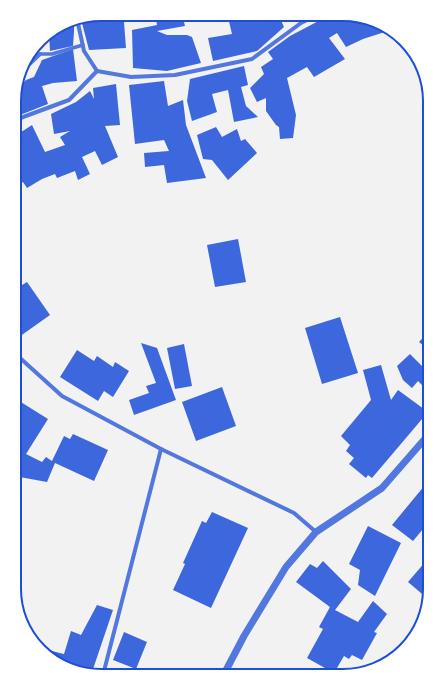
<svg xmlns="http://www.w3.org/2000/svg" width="444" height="690" font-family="'Sofia Sans Condensed',sans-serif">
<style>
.building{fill:#3d67dc}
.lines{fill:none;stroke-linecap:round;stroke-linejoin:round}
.pedestrian{stroke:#5277de;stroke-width:3.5}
.minor{stroke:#5277de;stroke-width:4}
.tertiary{stroke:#5277de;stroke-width:7}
.rim{fill:none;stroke:#1d4ed8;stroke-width:2}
</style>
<rect width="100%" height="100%" fill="#f2f2f2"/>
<g class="building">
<polygon points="279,16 284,27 257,51 213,61 208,38 232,34 228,17"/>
<polygon points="328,16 359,16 391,30 363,39 346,47 337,33 329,38 345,59 314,77 307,67 287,78 296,115 293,138 280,139 279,127 276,125 266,111 266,98 257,102 250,88 264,74 261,67 273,59 268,52 290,36"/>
<polygon points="131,18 131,22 124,22 126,48 89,50 81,19"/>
<polygon points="156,18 183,18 185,26 157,31 167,35 187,35 192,37 201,63 167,71 133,68 132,30 157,25"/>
<polygon points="74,19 74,32 73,46 50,51 49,33"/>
<polygon points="392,30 396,32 400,38 394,40"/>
<polygon points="73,49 77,81 53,83 42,86 48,104 15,117 15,92 26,80 34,77 42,60"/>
<polygon points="244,66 248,85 241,87 246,106 258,117 234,122 228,90 212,94 217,112 192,121 187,101 190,79"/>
<polygon points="164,81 168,106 183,100 186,125 206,178 167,183 164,165 145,167 144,153 169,151 164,140 135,144 129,85"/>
<polygon points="116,84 120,125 105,126 118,157 102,165 95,151 82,157 90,174 78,180 75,171 57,178 55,174 42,179 27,188 23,182 15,188 15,136 32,125 45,152 65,145 60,137 70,131 54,134 51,114 76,102 90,91 94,99 93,88"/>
<polygon points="216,127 222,137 237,129 241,141 245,139 257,153 228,180 212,160 203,159 197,135"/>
<polygon points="238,239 246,282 215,287 207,245"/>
<polygon points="27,282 50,315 19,337 14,330 14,290"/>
<polygon points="340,317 358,373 322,384 305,328"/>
<polygon points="430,330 430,351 419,342"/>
<polygon points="141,343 157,348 176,400 134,415 129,400 149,393 146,386 156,383"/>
<polygon points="184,344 192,386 175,389 167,348"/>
<polygon points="77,350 94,361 97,356 113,367 115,362 129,371 113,397 104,391 98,401 60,377"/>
<polygon points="410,354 422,366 430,357 430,393 418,381 412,388 403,380 397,366"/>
<polygon points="381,365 391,400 398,390 428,412 372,478 368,475 366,478 349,464 354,458 346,451 350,445 341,436 371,400 363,370"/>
<polygon points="222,387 236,426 196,441 182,402"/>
<polygon points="16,399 48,419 26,454 42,462 46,457 52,461 64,436 70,439 73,434 108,450 94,481 55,463 47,482 14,476 14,401"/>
<polygon points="430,454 430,468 423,462"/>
<polygon points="430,479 430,535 423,529 413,541 392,525"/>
<polygon points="212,512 248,528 211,608 173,590 185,564 183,563 202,521 206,523"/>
<polygon points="368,526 401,543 375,596 358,585 360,570 349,564"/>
<polygon points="323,561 351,589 335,610 358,622 373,601 387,614 374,632 377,633 362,660 352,655 349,659 344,656 334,673 307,658 323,629 319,627 330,607 296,582 310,564 317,568"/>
<polygon points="426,561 430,564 430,595 428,599 408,582"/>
<polygon points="97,605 113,610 91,675 51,659 52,651 64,654 71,631 81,635"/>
<polygon points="124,632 147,642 136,669 113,660"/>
</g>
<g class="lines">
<polyline class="pedestrian" points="40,54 52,54 83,45"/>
<g class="minor">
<polyline points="77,19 84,51 97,71"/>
<polyline points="21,72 40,54"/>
<polyline points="15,120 69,100 97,71 131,77 175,75 252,59 301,23 315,16"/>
<polyline points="14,350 20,358 62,396 161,449 294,513 316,532"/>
<polyline points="103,675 161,449"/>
</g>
<polyline class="tertiary" points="223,676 244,636 286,567 316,532 382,488 430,433"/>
</g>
<path d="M0 0H444V690H0ZM101 21H343A80 80 0 0 1 423 101V589A80 80 0 0 1 343 669H101A80 80 0 0 1 21 589V101A80 80 0 0 1 101 21Z" fill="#fff" fill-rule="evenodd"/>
<path class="rim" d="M101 21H343A80 80 0 0 1 423 101V589A80 80 0 0 1 343 669H101A80 80 0 0 1 21 589V101A80 80 0 0 1 101 21Z"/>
</svg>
